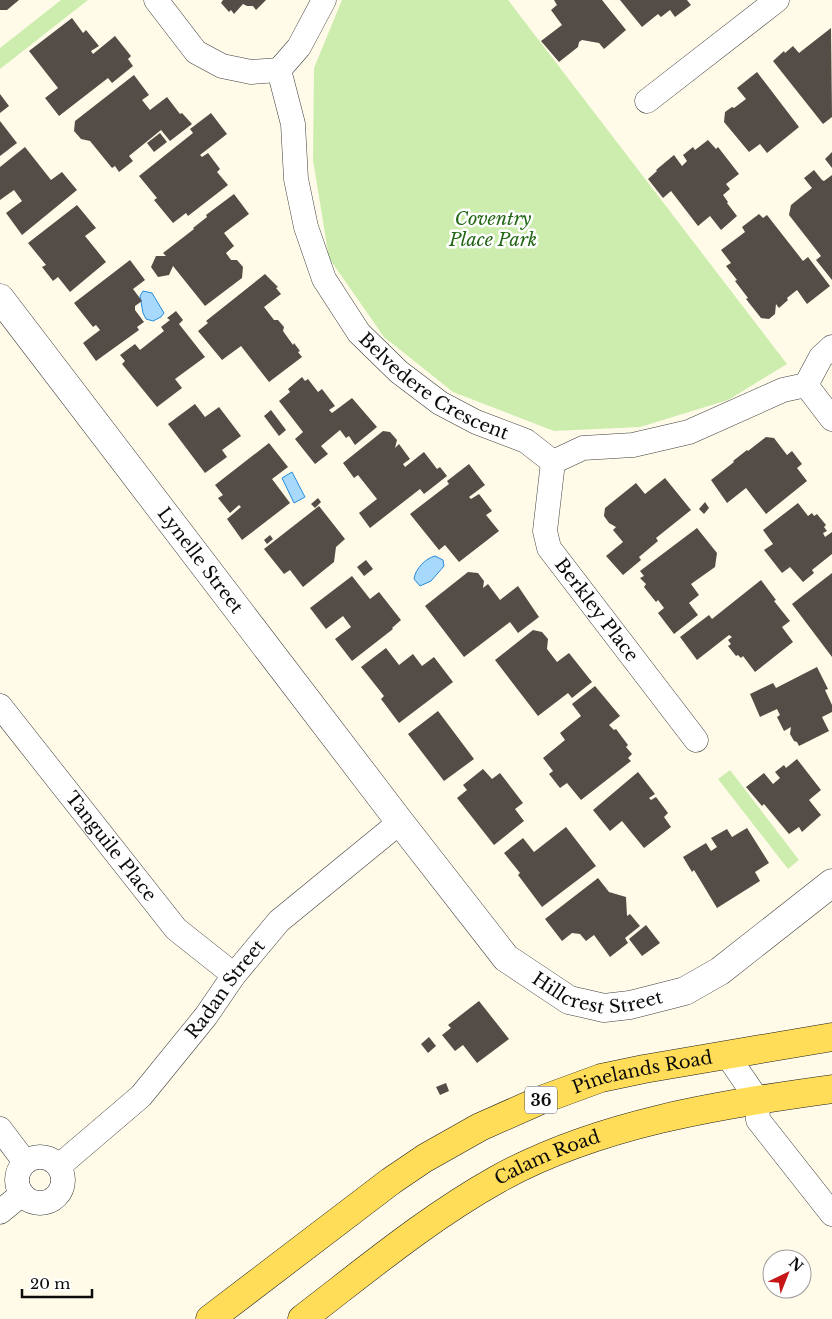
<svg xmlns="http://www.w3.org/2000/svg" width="832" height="1319" font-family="'Libre Baskerville',serif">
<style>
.green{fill:#ccedae}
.water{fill:#a7d9fc;stroke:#278bda}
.building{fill:#544c46}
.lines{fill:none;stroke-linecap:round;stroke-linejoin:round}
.minor-casing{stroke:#3e3e3e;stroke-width:25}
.tertiary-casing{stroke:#3e3e3e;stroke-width:29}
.primary-casing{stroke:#1c1c1c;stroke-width:29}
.minor{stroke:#fff;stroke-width:24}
.tertiary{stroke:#fff;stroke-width:28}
.primary{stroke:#ffdd58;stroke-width:28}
.labels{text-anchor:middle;stroke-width:5;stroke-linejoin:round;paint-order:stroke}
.shield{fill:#fff;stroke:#545454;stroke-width:1}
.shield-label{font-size:16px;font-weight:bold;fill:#0b0b0b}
.park-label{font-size:18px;font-style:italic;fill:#236716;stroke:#fff}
.street-label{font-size:18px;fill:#0b0b0b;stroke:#fff}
</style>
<rect width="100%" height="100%" fill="#fffbe8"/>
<g class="green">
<polygon points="61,0 88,0 0,69 0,48"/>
<polygon points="342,0 508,0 787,364 728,400 640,427 554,431 453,392 384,337 329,258 313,160 314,68"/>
<polygon points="730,770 799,860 788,869 718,779"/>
</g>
<g class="water">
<polygon points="143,291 152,293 164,313 161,317 153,321 146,319 143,313 140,296"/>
<polygon points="292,472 305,497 294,503 282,478"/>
<path d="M435 556 443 560 444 566 431 581 420 586 414 579C415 569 426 558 435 556Z"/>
</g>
<g class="building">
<polygon points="0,0 19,0 7,10 0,10"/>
<polygon points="223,0 266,0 256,10 253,6 247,6 243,4 234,14 231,10 229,12 221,3"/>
<polygon points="554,0 602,0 626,30 604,49 599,43 582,40 579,42 578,47 559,62 541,41 562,25 551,10 557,5"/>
<polygon points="620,0 687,0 691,5 675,17 670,10 661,17 658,14 642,27"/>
<polygon points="72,18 83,33 86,30 99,46 91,51 93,54 115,36 131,56 128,59 133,66 112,83 108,78 59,116 45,98 58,88 29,51"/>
<polygon points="831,28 832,117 823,124 773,61 784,51 785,53 793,46 799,53"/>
<polygon points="757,72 799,127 767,153 760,144 749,152 724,122 725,112 732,107 734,108 746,99 737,88"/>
<polygon points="134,75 149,95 142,100 150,110 167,97 180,114 182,113 192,124 170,141 161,130 129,156 133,161 119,172 115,166 112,168 90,141 81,139 74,131 75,121"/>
<polygon points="0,94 9,106 0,113"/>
<polygon points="211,113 227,134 200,155 202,157 208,153 220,169 217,172 228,185 188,216 186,213 173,223 154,200 157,198 139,176 193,133 190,129"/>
<polygon points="0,121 17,143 0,156"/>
<polygon points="160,133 167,142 154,152 147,143"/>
<polygon points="708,140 716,149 718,147 739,174 726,184 730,189 723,195 728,202 727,203 737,216 721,230 710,216 698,226 671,191 663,198 648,179 657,171 656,170 674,155 682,166 687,161 683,155 693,147 695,150"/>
<polygon points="25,147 51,180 62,172 77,190 22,235 6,213 22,201 14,190 0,200 0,167"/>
<polygon points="832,152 832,168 825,159"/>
<polygon points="814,170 822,180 824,181 832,175 832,280 816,260 821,256 789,215 791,205 812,188 804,178"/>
<polygon points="234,194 249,214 224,233 234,246 226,253 231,260 237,260 243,267 242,278 205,306 173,266 169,275 158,277 151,267 156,256 166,256 163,253 194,229 193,228 207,217 206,215"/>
<polygon points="77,205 96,228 85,236 106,262 70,292 58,277 53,281 42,267 46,265 28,243"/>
<polygon points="759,214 763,218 767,215 803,261 808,257 830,286 807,304 797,290 787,298 788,300 779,308 776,304 775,314 769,319 761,318 746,299 748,298 735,281 737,280 726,266 731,263 721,250 745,232 742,227"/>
<polygon points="130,260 145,280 133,289 142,301 135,306 135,310 144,322 137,327 139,330 96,361 83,343 100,330 96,325 93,327 74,303"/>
<polygon points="265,274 278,287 276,288 281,294 264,307 274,320 278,320 284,327 283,331 293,345 294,343 300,351 298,352 302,357 269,382 241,346 222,360 198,331 208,323 206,321"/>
<polygon points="176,311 183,320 179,324 205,357 175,379 182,388 157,407 122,364 125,361 120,355 135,344 140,350 164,331 161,327 170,320 167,318"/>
<polygon points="302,377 305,381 308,379 318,392 322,389 335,406 329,410 332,413 352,398 377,427 355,445 349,436 346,438 340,430 321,446 328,454 315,464 295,439 303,432 279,401 290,392 288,389"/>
<polygon points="195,404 205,417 219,407 241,436 222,450 227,457 205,473 168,424"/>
<polygon points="271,410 286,430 279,436 264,416"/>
<polygon points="383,431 390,432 397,440 395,448 399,444 410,459 403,464 405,467 424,452 437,469 440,467 447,476 424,494 420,489 370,528 359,513 377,499 358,475 354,478 343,463"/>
<polygon points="766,437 774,438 787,455 792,451 802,464 797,468 807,481 766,514 746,488 727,503 711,480 734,462 733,461 747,450 748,451"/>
<polygon points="269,443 288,467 272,479 290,503 242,540 227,519 241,507 239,505 230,513 218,498 223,495 215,485"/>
<polygon points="469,464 485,485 469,497 471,499 479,494 492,511 486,515 499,531 459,562 445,545 439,550 410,514 449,484 447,481"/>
<polygon points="665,478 691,510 656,538 658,541 639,557 641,560 623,575 606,556 623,542 613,530 616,527 609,523 604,516 605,508 636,483 645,494"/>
<polygon points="318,498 321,502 315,508 311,504"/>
<polygon points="705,502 709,508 704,514 699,509"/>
<polygon points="798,503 808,516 812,513 814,516 817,514 826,525 824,527 827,531 823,533 825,537 832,532 832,554 812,570 814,573 803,582 790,567 782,573 764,550 773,544 763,530"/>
<polygon points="319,506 345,539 336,547 334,562 303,587 290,570 284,574 264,549"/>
<polygon points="697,528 717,553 715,567 691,584 699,595 689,603 698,615 674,634 658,613 664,608 658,600 656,602 644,587 646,584 640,578 644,576 640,571"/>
<polygon points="270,535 273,539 267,544 264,540"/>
<polygon points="366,560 373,569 364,576 357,567"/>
<polygon points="468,572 478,573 484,581 483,588 488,584 500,600 518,586 539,617 518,633 510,622 464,657 425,606"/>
<polygon points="832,573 832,657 792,604"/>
<polygon points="352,576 370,599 379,592 401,620 392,628 393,629 352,661 335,639 351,627 343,616 326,629 310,608"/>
<polygon points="761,580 776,600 774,601 790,621 782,627 793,642 755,672 743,656 741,658 738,655 736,656 728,646 731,644 728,640 732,637 729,635 697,660 680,637 709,615 712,619"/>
<polygon points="533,630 542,632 548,639 547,649 557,662 569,653 592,682 572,698 568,693 538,716 495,660"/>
<polygon points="386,648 399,665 413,654 422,666 434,657 453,682 399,723 381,699 384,696 361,667"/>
<polygon points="817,667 828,689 825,690 832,705 832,712 822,717 829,731 799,746 797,742 794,741 790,734 791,727 784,731 777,717 780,715 777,709 760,717 750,694 773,683 776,688"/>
<polygon points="595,686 620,716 609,725 614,730 616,729 628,745 626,747 632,754 628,758 631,761 581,800 567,783 560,788 549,774 553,771 543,758 565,740 560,733 581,716 572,704"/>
<polygon points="438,711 474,759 444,781 408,734"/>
<polygon points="797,759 821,790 809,800 821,815 802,832 799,827 789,834 764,804 762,806 746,787 764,773 773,784 780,778 775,772 784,765 786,768"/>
<polygon points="483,769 492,779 500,773 523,803 515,809 524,821 494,845 457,798 467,790 463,785"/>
<polygon points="638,772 655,794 649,798 651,800 656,797 668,813 664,817 671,827 644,848 622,821 610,831 593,810"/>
<polygon points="566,827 596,866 542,907 518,875 520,873 504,853 523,838 534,852"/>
<polygon points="747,828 769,863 755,872 760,881 717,908 694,870 692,872 683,857 706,843 711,851 717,847 711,838 727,829 732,837"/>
<polygon points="598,878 609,892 626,897 627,916 630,914 640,926 625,938 628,943 610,957 594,935 586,941 580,934 572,933 562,941 545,919"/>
<polygon points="646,925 660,943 642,956 629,939"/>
<polygon points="479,1001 509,1039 477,1063 463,1045 455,1051 442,1035 451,1028 448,1025"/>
<polygon points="429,1037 436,1046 428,1053 421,1044"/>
<polygon points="446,1083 449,1091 440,1095 436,1087"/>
</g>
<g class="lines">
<defs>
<g id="minor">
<polyline points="156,0 196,52 222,66 251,72 279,70"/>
<path id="s1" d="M324 0 299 47 279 70 293 124 296 179 306 227 324 279 359 333 399 372 440 403 476 422 526 441 553 462 583 448 633 445 689 432 783 390 806 385 821 357 832 347"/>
<polyline points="647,101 777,0"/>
<polyline points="806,385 832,419"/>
<path id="s2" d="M553 462 545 531 549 548 696 740"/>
<path id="s3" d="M0 706 176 929 234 975"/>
<polyline points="727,1055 757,1099 758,1120 832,1214"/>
<polyline points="0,1129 25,1162"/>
<circle cx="40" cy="1180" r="23"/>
<path id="s4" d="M59 1166 141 1096 206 1016 234 975 279 921 400 822"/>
<polyline points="0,1212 22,1194"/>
</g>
<g id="tertiary">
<path id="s5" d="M0 298 400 822 506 958 569 1000 604 1008 630 1005 685 991 720 971 832 883"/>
</g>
<g id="primary">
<path id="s6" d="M210 1319 391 1181 425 1158 480 1127 541 1100 601 1078 644 1069 832 1037"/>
<path id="s7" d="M302 1319C366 1270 428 1218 498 1179 597 1124 721 1104 832 1089"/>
</g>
</defs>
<use href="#minor" class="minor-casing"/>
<use href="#tertiary" class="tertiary-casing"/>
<use href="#primary" class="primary-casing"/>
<use href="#minor" class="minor"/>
<use href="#tertiary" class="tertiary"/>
<use href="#primary" class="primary"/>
</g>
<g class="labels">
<rect class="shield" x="525" y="1086.5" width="32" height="27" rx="4"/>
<g class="shield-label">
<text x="541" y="1106">36</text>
</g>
<g class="park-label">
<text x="493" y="225">Coventry<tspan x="493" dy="21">Place Park</tspan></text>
</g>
<g class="street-label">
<text dy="6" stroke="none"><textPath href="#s1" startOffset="456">Belvedere Crescent</textPath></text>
<text dy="6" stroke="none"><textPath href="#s5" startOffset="330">Lynelle Street</textPath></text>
<text dy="6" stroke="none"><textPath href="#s2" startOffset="165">Berkley Place</textPath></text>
<text dy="6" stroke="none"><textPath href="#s3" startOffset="179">Tanguile Place</textPath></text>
<text dy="6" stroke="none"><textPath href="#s5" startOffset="934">Hillcrest Street</textPath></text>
<text dy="6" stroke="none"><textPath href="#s4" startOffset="244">Radan Street</textPath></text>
<text dy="6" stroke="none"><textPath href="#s6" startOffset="504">Pinelands Road</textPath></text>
<text dy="6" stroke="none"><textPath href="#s7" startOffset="295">Calam Road</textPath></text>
</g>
</g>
<g transform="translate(787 1274) rotate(43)"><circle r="24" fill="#ffffff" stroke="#9d9d9d"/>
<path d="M0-4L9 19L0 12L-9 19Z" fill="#c71617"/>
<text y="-8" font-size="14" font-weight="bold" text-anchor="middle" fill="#0b0b0b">N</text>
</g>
<path d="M22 1289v8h70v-8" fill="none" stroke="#0b0b0b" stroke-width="2.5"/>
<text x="30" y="1289" font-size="15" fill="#0b0b0b" stroke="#ffffff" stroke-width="4" paint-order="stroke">20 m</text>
</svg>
